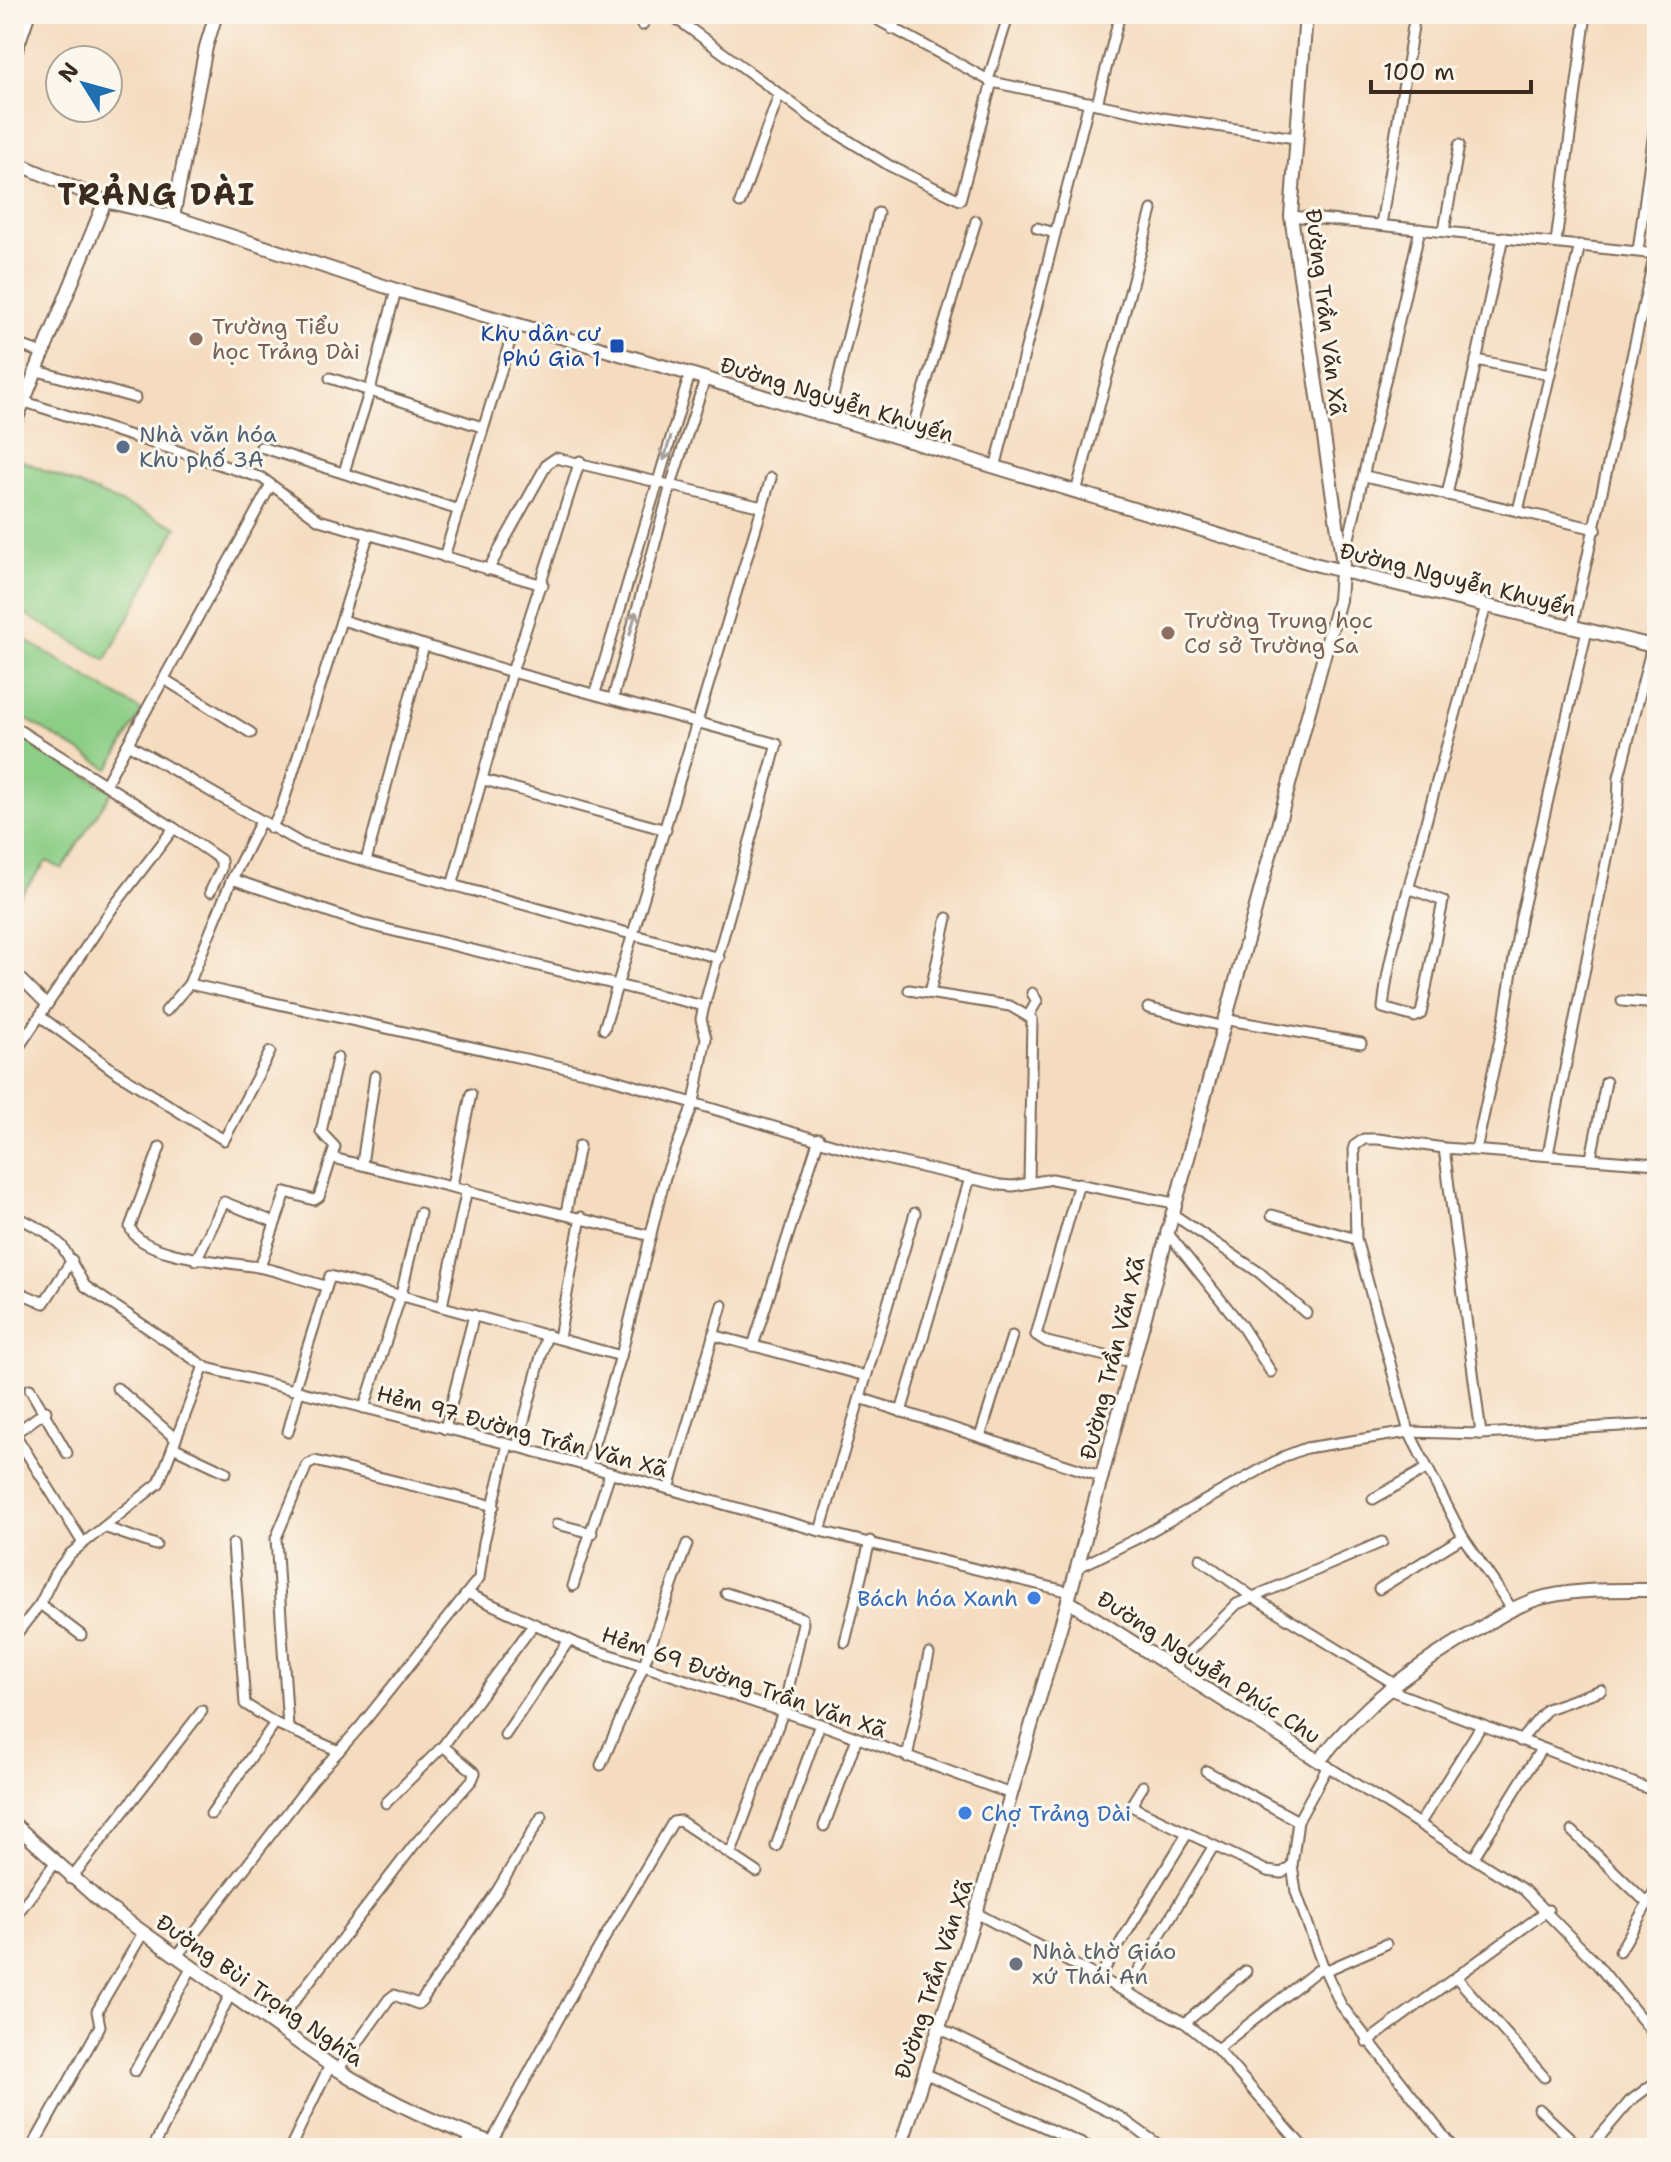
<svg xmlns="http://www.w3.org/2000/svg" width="1671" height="2162" font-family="'Shantell Sans',sans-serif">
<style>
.green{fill:#8cce86;stroke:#647c52;stroke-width:2}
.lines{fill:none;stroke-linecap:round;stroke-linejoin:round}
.minor-casing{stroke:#7c6856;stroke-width:13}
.tertiary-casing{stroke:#7c6856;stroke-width:16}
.minor{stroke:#fff;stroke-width:9}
.tertiary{stroke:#fff;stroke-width:12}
.oneway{stroke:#a79f9a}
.education-dot{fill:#8d6e63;stroke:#fbf7ec;stroke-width:3}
.transit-dot{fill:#1a4fb4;stroke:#fbf7ec;stroke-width:3}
.service-dot{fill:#5c6f8a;stroke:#fbf7ec;stroke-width:3}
.shop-dot{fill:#3f7fe0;stroke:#fbf7ec;stroke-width:3}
.worship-dot{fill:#6b7280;stroke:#fbf7ec;stroke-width:3}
.labels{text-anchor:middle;stroke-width:6;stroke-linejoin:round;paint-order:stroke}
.street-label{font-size:22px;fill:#3b2a1e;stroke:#fbf7ec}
.education-label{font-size:22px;fill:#785e54;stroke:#fbf7ec;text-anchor:start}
.transit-label{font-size:22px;fill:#164399;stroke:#fbf7ec;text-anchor:end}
.service-label{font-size:22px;fill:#4e5e75;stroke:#fbf7ec;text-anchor:start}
.shop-label{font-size:22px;fill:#366cbe;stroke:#fbf7ec;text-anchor:end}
.worship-label{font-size:22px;fill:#5b616d;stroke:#fbf7ec;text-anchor:start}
.district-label{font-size:30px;font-weight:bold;letter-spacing:2px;fill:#3b2a1e;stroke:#fbf7ec}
</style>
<rect width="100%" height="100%" fill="#fbf7ec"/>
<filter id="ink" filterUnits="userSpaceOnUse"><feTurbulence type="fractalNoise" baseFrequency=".0125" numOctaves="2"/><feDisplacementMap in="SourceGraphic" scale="16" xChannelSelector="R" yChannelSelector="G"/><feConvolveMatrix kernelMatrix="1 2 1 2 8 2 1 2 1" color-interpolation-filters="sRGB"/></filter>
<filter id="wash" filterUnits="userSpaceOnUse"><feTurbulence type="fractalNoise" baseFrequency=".006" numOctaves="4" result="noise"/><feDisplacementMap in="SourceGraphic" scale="32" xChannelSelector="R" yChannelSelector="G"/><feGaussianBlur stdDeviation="1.8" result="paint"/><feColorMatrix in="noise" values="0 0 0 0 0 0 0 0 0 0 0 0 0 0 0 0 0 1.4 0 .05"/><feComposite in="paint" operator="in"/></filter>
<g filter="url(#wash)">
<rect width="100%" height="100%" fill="#f5dbbf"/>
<g class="green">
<polygon points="16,458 177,527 106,660 14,608"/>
<polygon points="14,633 142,711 109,769 14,712"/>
<polygon points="14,731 112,791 62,869 47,861 14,903"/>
</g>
</g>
<g filter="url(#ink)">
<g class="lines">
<defs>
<g id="minor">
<polyline points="670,14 812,118 890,166 960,200 992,82"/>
<polyline points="867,14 992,82 1163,118 1295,138"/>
<polyline points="642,25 650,14"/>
<polyline points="892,29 900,14"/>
<polyline points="14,61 30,14"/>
<polyline points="988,80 1009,14"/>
<polyline points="1097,104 1119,18"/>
<polyline points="740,203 779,95"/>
<polyline points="1291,216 1657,254"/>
<polyline points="1381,225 1415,14"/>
<polyline points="1037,228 1055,233"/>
<polyline points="1444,231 1459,145"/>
<polyline points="1556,242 1586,14"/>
<polyline points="1638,251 1657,109"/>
<polyline points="14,343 45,354"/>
<polyline points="1476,360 1550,375"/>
<polyline points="38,371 135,398"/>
<polyline points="330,378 482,427"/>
<polyline points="25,402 262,478 319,520 543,585"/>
<polyline points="828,418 878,213"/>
<polyline points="908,442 976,221"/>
<polyline points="261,447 459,510"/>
<polyline points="995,468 1089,102"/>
<polyline points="344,472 370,390 396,290"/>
<polyline points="1365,476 1596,529"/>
<polyline points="1076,492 1152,210"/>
<polyline points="1447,495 1503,237"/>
<polyline points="1518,511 1580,245"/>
<polyline points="444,557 515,325"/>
<polyline points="1344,560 1420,229"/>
<polyline points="488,570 547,464 556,458 762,507"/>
<polyline points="342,620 512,672 777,744 704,1006 701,1019 706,1038 694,1102 665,1177 621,1356 587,1466"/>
<polyline points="1572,627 1655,253"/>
<polyline points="164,679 251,733"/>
<polyline points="595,693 690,374"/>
<polyline points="613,698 671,485 705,379"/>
<polyline points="14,727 174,828 111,910 14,1054"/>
<polyline points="128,744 302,844 719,958"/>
<polyline points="484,780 666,830"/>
<polyline points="106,783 271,485"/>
<polyline points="174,828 221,860 221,869 210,892"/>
<polyline points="271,828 281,810 368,536"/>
<polyline points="366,861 424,645"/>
<polyline points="232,879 365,924 704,1006"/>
<polyline points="452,886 512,672 580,461"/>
<path d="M1408 888 1443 901 1421 1014 1415 1017 1383 1008C1388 958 1403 909 1416 860 1438 775 1462 690 1486 606"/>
<polyline points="14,972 47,1005"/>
<polyline points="189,984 232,879 260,823"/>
<polyline points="909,990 1010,1006 1032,1019 1029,1182"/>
<polyline points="930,993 947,918"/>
<polyline points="1622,1001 1657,1004"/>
<polyline points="1148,1008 1221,1026"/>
<polyline points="166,1011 189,984 602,1076 872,1156 1000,1185 1013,1186 1052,1179 1174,1203"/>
<polyline points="1029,1015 1037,1001 1032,993"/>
<polyline points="40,1016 113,1070 224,1140 270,1052"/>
<polyline points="1223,1019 1361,1043"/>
<polyline points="604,1029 771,478"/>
<path d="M160 1147 130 1227C140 1258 230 1262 258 1267 280 1271 303 1280 325 1286"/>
<polyline points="1444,1148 1481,1434"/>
<polyline points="1476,1150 1504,1021 1520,921 1587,630"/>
<polyline points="1548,1154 1618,803 1619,777 1652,646"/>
<polyline points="333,1158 651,1236"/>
<polyline points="1591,1158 1606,1082"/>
<polyline points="362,1164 375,1076"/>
<polyline points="1079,1183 1036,1335 1047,1342 1131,1362"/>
<polyline points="452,1185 471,1094"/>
<polyline points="566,1213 579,1146"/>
<polyline points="1171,1213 1260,1273 1306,1313"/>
<polyline points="14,1215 46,1232 62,1246 85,1286 207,1368 508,1444 820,1531 1070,1592"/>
<polyline points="1272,1215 1356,1239"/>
<polyline points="1166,1231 1241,1325 1271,1372"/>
<polyline points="196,1260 224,1202 274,1222"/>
<polyline points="260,1267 286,1192 314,1200 319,1197 335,1147 321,1132 337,1058"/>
<polyline points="14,1290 44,1303 72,1260"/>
<polyline points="442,1306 467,1189"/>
<polyline points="713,1335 866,1376"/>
<polyline points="559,1338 581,1217"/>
<polyline points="753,1346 819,1138"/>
<polyline points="117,1388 176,1439"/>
<polyline points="30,1389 67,1453"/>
<polyline points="294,1390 330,1276 621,1356"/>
<polyline points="860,1398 1103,1477"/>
<polyline points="364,1408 401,1295 420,1213"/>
<polyline points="46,1411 18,1431 16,1436 83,1543"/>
<polyline points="901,1412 970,1178"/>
<polyline points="445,1429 474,1315"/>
<polyline points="288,1432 299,1391"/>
<polyline points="980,1437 1012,1336"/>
<polyline points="173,1447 226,1472"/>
<polyline points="517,1447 547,1334"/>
<polyline points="669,1489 722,1305"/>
<polyline points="1373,1499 1426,1469"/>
<polyline points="557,1524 592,1533"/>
<polyline points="104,1527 156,1545"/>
<polyline points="820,1531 915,1213"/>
<polyline points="233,1544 245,1704 275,1723 339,1751"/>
<polyline points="1200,1559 1251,1596 1393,1683"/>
<polyline points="1077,1568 1140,1537 1285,1456 1306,1448 1409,1432 1481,1434 1657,1424"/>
<polyline points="573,1586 610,1473"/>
<polyline points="1379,1589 1463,1537"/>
<polyline points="469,1594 580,1645 820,1724 1011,1794"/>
<polyline points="40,1604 81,1635"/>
<polyline points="1512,1609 1463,1537 1409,1432 1356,1239 1354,1146 1364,1139 1378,1139 1444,1148 1657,1164"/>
<polyline points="14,1637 40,1604 55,1573 70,1554 159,1483 204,1366"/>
<polyline points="845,1642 870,1541"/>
<polyline points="1174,1667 1237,1604 1382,1542"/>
<polyline points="1387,1689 1657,1792"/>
<polyline points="288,1728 276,1538 307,1465 315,1461 494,1506"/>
<polyline points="505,1735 569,1640"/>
<polyline points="1520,1741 1547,1709 1601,1690"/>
<polyline points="907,1757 929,1654"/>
<polyline points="1319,1761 1524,1890 1596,1963 1657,2038"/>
<polyline points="601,1765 643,1667 687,1544"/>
<polyline points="1328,1766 1298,1821 1292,1865 1296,1892 1323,1966 1341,2005 1453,2148"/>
<polyline points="1206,1771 1298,1821"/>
<polyline points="1143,1786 1133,1802 1135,1808 1267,1871 1282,1873 1292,1865"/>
<polyline points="386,1803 443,1746"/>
<polyline points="211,1814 275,1723"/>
<polyline points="1420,1823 1481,1726"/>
<polyline points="824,1826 857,1738"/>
<polyline points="1572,1831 1646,1902"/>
<polyline points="776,1846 820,1724"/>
<polyline points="730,1854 757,1872"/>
<polyline points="1474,1857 1541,1749"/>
<polyline points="71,1879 202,1711"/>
<polyline points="976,1913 1185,2023 1217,2049 1304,2148"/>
<polyline points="14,1918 55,1863"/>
<polyline points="1620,1951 1657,1887"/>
<polyline points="177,1956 312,1781 360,1727 479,1578 484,1542 508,1444"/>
<polyline points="1325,1971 1386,1944"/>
<polyline points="1099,1978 1187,1834"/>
<polyline points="1457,1978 1544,2077"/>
<polyline points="1126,1991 1213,1847"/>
<polyline points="1185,2023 1246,1971"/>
<polyline points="275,2026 414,1845 472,1780 475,1773 443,1746 534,1624"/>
<polyline points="939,2028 1120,2117 1163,2148"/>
<polyline points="1367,2042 1548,1910"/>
<polyline points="1217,2049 1323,1966"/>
<polyline points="338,2070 389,1999 394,1995 418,2004 422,2000 497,1891 542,1816"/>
<polyline points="135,2071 192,1967"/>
<polyline points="924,2073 1091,2148"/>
<polyline points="1539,2109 1581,2148"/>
<polyline points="491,2143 578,1983 673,1822 680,1821 730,1854 734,1845 783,1712 803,1623 802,1618 726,1593"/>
<polyline points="33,2146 100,2026 97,2011 143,1933"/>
<polyline points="153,2148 230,1995"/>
<polyline points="290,2148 330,2065"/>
<polyline points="465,2148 471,2136"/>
<polyline points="1590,2148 1630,2101 1657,2081"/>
</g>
<g id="tertiary">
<polyline points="1306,14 1291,216 1343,564"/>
<polyline points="14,162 105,201 173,217 396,290 690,374 1314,564 1657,647"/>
<polyline points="173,217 206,47 216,14"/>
<polyline points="14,425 105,201"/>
<path d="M1068 1601 1319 1761C1363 1705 1408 1671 1469 1635 1490 1622 1511 1608 1534 1600 1570 1588 1619 1590 1657 1590"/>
<path d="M14 1824 102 1903 330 2065C387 2101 445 2129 509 2148"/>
<polyline points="900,2148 976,1913 1068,1601 1339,600 1341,572"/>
</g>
</defs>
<use href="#minor" class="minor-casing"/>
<use href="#tertiary" class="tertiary-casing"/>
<use href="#minor" class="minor"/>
<use href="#tertiary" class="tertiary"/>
</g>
<defs><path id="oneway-shaft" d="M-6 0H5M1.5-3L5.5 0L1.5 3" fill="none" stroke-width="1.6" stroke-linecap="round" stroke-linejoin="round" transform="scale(2)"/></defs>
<g class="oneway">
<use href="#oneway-shaft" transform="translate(667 449) rotate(107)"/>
<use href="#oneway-shaft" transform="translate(633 623) rotate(-75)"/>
</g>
</g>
<g class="education-dot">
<circle cx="196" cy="339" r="8"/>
<circle cx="1168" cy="633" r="8"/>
</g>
<rect class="transit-dot" x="609" y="338" width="16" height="16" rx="4"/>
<circle class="service-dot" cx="123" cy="447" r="8"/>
<g class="shop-dot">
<circle cx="1034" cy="1598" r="8"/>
<circle cx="965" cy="1813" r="8"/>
</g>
<circle class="worship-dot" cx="1016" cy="1964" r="8"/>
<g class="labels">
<g class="street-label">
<text transform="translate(1326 312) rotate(83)" y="8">Đường Trần Văn Xã</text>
<text transform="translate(837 399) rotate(17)" y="8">Đường Nguyễn Khuyến</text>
<text transform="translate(1458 579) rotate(14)" y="8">Đường Nguyễn Khuyến</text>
<text transform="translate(1112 1358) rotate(-76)" y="8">Đường Trần Văn Xã</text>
<text transform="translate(522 1431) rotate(15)" y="8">Hẻm 97 Đường Trần Văn Xã</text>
<text transform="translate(1209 1667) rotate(33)" y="8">Đường Nguyễn Phúc Chu</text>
<text transform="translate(744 1682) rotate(19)" y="8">Hẻm 69 Đường Trần Văn Xã</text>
<text transform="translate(933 1979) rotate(-72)" y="8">Đường Trần Văn Xã</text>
<text transform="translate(260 1990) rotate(35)" y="8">Đường Bùi Trọng Nghĩa</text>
</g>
<g class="education-label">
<text x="212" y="334">Trường Tiểu<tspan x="212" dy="25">học Trảng Dài</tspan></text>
<text x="1184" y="628">Trường Trung học<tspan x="1184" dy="25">Cơ sở Trường Sa</tspan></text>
</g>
<g class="transit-label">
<text x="601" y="341">Khu dân cư<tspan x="601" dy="25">Phú Gia 1</tspan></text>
</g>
<g class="service-label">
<text x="139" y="442">Nhà văn hóa<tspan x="139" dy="25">Khu phố 3A</tspan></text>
</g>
<g class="shop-label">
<text x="1018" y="1606">Bách hóa Xanh</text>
<text x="981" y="1821" text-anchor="start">Chợ Trảng Dài</text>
</g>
<g class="worship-label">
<text x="1032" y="1959">Nhà thờ Giáo<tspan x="1032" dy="25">xứ Thái An</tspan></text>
</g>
<g class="district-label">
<text x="157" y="205">TRẢNG DÀI</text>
</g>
</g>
<rect width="1671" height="2162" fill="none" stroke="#fbf7ec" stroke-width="48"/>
<g transform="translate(84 84) rotate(307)"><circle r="38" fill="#fbf7ec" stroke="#aea59a" stroke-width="2"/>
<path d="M0-6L14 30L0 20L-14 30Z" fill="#1f6fb2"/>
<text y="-12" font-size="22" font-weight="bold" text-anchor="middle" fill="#3b2a1e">N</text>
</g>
<path d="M1371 80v12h160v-12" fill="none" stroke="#3b2a1e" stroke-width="4"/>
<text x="1383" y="80" font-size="24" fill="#3b2a1e" stroke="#fbf7ec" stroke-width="6" paint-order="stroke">100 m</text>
</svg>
